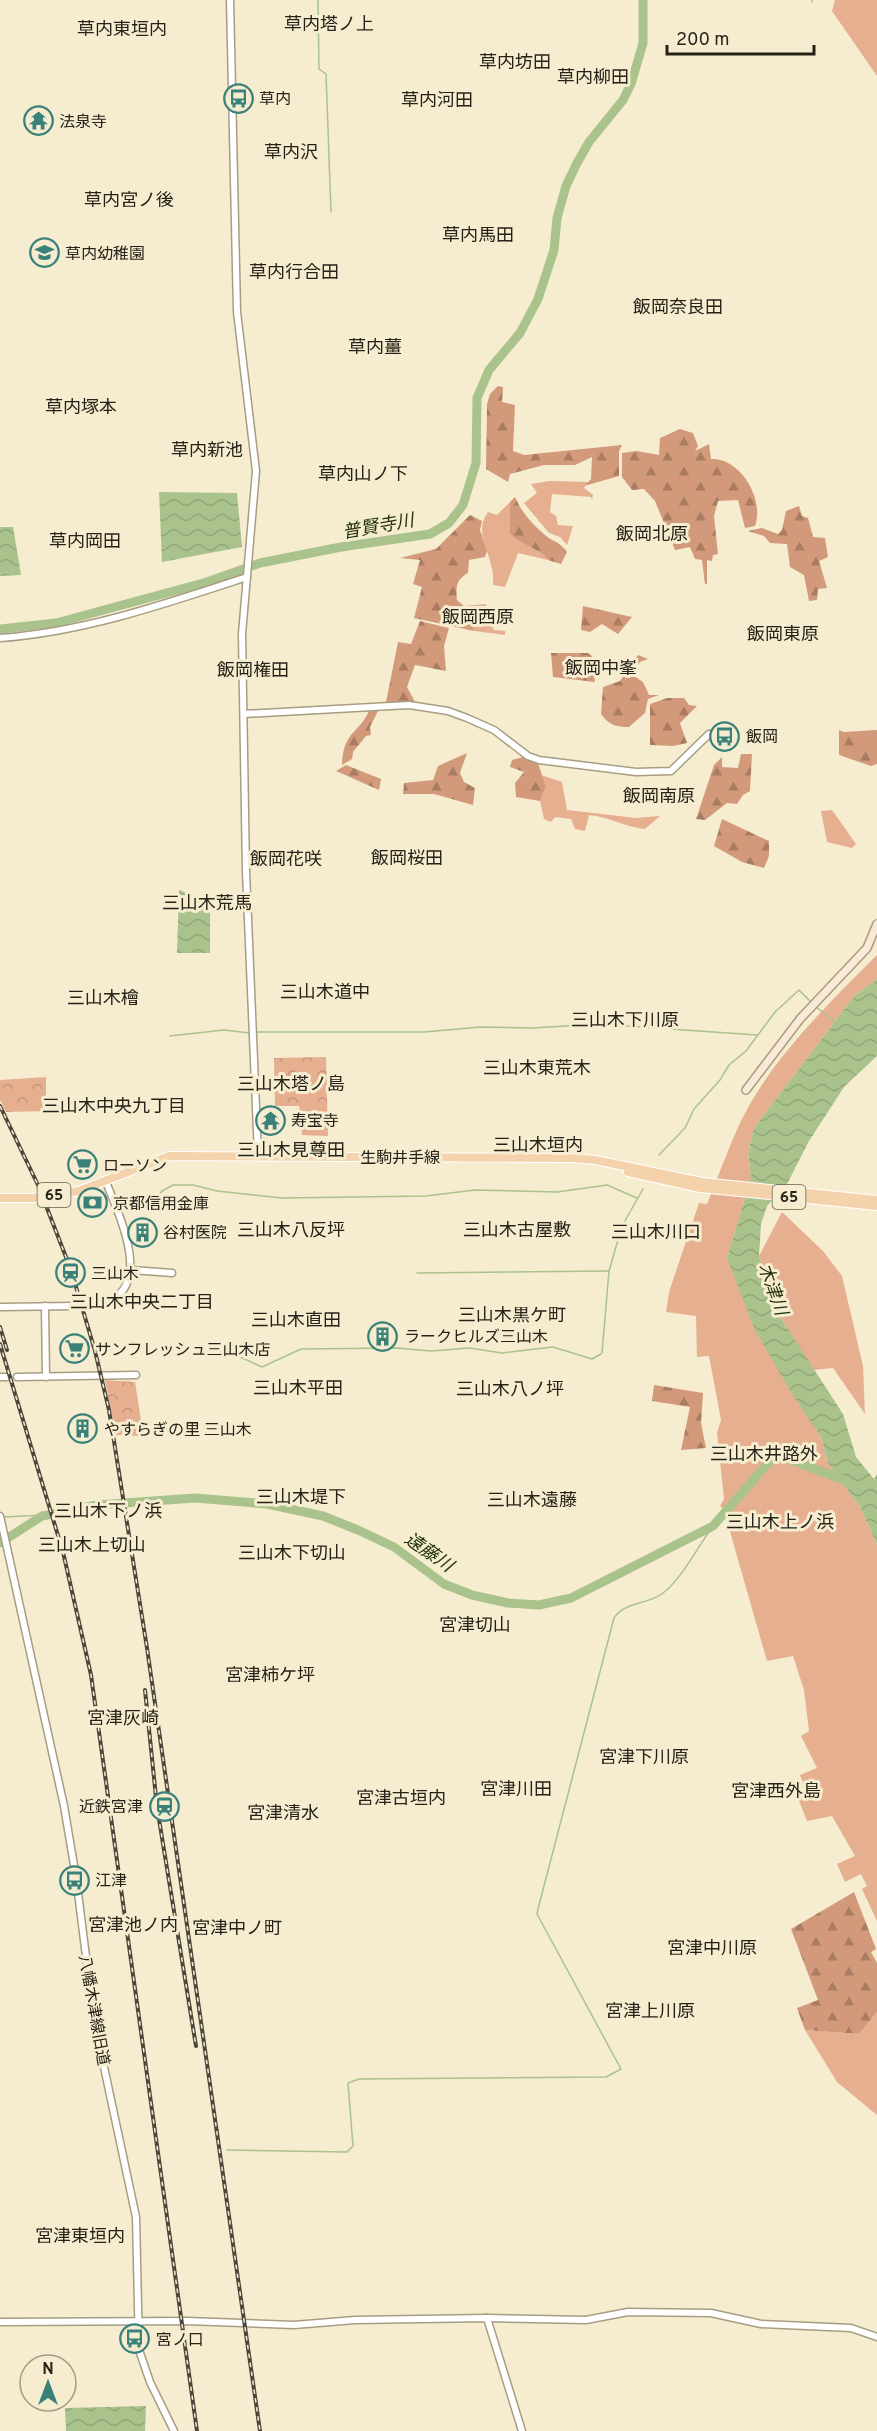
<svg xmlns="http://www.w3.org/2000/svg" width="877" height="2431" font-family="Overpass,'Noto Sans JP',sans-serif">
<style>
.green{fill:#e6af90}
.forest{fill:url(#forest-firs)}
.park{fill:url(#park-crowns)}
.water{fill:url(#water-waves)}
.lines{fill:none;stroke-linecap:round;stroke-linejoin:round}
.stream{stroke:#aac38c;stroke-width:1.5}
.river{stroke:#aac38c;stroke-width:9}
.tertiary-casing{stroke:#a79d82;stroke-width:9}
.secondary-casing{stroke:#a79d82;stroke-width:10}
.primary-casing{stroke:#fff;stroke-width:10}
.tertiary{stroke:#fff;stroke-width:6}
.secondary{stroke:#fae9d6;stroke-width:7}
.primary{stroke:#f4d3ac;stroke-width:8}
.rail-casing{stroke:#4c473a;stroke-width:4}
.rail{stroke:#f6eccf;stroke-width:1.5;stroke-dasharray:4.5;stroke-linecap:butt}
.labels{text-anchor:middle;stroke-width:6;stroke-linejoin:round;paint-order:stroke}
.shield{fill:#f6eccf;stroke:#645f4f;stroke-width:1.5}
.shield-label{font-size:15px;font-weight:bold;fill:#262218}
.poi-label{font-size:16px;fill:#262218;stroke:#f6eccf;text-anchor:start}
.street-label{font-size:16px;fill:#262218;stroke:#f6eccf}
.neighbourhood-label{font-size:18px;fill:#262218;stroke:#f6eccf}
.water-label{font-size:18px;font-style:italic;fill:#213108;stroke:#f6eccf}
</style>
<defs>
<pattern id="forest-firs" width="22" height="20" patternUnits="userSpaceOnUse" patternTransform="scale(1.5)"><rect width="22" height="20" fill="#d29a7a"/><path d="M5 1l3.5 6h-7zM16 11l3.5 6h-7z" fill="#aa7d63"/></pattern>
<pattern id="park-crowns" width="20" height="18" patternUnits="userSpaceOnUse" patternTransform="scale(1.5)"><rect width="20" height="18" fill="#e6af90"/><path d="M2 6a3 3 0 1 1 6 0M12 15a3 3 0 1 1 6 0" fill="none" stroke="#c5967b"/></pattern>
<pattern id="water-waves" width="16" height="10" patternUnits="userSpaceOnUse" patternTransform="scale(1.5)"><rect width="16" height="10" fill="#aac38c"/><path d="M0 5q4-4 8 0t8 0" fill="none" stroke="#92a778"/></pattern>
</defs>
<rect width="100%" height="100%" fill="#f6eccf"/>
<g class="green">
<polygon points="835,0 877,0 877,76 832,11"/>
<polygon points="550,481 588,482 584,488 593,495 592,500 591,497 552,494 550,512 556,516 558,525 573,526 567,545 560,537 549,533 524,503 537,493 531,484"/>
<path d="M510 502V534C521 545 542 550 548 560L518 553 505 587 493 585C496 556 471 535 488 512L497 515Z"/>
<polygon points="486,604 487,616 494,630 505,631 505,635 474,631 472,613 463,606"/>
<path d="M541 775 562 782 567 810 636 818 660 816 645 829C625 827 609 817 589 815L585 831 575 829 571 819 555 817 551 822 544 819 540 801 546 787Z"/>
<polygon points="832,810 856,844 852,848 827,842 821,811"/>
<path d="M877 955V979L855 995 754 1128 748 1153 751 1178 727 1258 780 1372 821 1437 828 1463 860 1507 877 1545V1921L862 1889 867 1886 861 1874 845 1882 837 1864 855 1856 832 1816 807 1821 799 1801 806 1790 800 1775 817 1768 801 1736 809 1731 804 1690 793 1656 767 1661 729 1528 732 1526 733 1518 720 1506 724 1499 717 1433 721 1420 709 1356 697 1357 696 1316 666 1312 669 1292 699 1203 707 1204C718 1177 728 1149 740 1123 771 1059 827 1005 877 955Z"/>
<polygon points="782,1212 823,1251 842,1276 863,1366 865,1414 833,1368 813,1370 782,1320 759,1256"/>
<polygon points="877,2012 877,2115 837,2082 805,2030 859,2034"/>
</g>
<g class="forest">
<polygon points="498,386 503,387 502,402 515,405 513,451 524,455 622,445 619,451 619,476 584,486 591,479 592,457 575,465 544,465 510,474 508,482 486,469 487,404 490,394"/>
<path d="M680 429 693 433 698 446 695 451 709 444 711 459C739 457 765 498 755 526L745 528 738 500 718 501 714 516 718 554 713 555 712 561 707 560V584H705L702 560 695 559 690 547 675 550 655 501 644 489 632 490 622 477V453L637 451 659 455 660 438Z"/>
<path d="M515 497C522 513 532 524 545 535 554 543 557 539 567 552L561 564 548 560C542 550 521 545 510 534V502Z"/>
<polygon points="799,506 802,516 808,518 813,537 825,538 828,557 819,561 827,588 818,589 817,600 809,601 804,575 790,567 787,544 770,543 764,536 748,531 762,528 778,534 782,530 786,511"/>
<path d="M470 515 482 521 480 530 487 551 485 557 469 560 468 573C456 580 456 586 457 600L472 613 474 631 414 618 422 587 413 584 420 560 400 558 436 549Z"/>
<polygon points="583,606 632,617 618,634 602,624 590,632 581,630"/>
<polygon points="420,621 449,628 444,646 446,671 415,665 407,687 415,702 386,702 398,642 411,644"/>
<polygon points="551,653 588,653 592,656 595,682 553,677"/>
<path d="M638 655 648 659 640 662 631 674 643 682 649 695H659L648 699 645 713 629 727C616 727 609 725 601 714L603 687 620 681Z"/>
<polygon points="667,698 684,698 689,705 697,706 680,723 687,743 673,746 650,745 650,704"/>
<path d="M380 707 370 727 371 735 366 736 353 752 352 759 342 765C343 729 361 734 370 708Z"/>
<polygon points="839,730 844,732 877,730 877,764 871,766 839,755"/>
<polygon points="467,753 460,773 464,782 475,788 473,805 434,794 403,794 404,783 433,780 438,766"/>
<polygon points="741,754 752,754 750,791 743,795 737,804 727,803 705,820 696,819 714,765 722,757 722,767 738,768"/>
<polygon points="523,757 538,763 546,787 540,801 516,797 515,783 524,772 510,767 512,760"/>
<polygon points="346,765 381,779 379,790 336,771"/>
<polygon points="722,819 769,841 769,856 764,868 742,862 714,846"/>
<polygon points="654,1385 703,1393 701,1423 706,1448 681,1450 690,1407 652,1401"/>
<polygon points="854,1892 876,1949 871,1952 877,1963 877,2012 859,2034 805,2030 797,2008 818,2000 791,1929"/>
</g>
<g class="park">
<polygon points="326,1057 328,1136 302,1135 299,1106 275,1106 274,1058"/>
<polygon points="46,1077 46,1111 6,1112 0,1100 0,1080"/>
<polygon points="105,1380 135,1382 143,1433 140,1436 116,1435"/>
</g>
<g class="water">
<polygon points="159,492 237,493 242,547 162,562"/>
<polygon points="0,527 13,527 21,575 0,576"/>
<polygon points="179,890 210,902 210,953 177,953"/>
<polygon points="877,979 877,1056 844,1087 809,1141 787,1184 767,1206 761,1224 759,1256 782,1320 843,1414 856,1457 874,1479 877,1474 877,1545 860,1507 828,1463 821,1437 792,1394 754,1328 727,1258 751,1178 748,1153 754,1128 855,995"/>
<polygon points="146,2406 145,2431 66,2431 65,2408"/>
</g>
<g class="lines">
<g class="stream">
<polyline points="318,0 319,69 326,74 331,212"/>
<polyline points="812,0 812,2"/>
<polyline points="816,1007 834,1021"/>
<polyline points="255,1032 424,1032 481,1027 533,1028 597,1024 757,1035"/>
<polyline points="170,1036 224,1030 250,1033"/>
<polyline points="659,1155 685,1128 694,1109 720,1080 729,1065 746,1051 775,1012 799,990 811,1002"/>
<polyline points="156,1199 162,1191 173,1185 193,1185 217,1191 282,1198 426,1196 475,1190 557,1192 607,1185 637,1198"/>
<polyline points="417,1273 609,1271"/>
<polyline points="602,1353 609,1271 622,1226 643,1189"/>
<polyline points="210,1355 236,1355 262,1367 301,1349 396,1348 431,1351 469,1348 502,1353 553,1347 592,1359 601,1354"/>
<polyline points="4,1517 44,1515"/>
<path d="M227 2150 347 2152 353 2146 348 2083 359 2079 606 2077 621 2069 537 1914 539 1905 614 1618C625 1601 648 1605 663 1593 681 1580 699 1545 713 1526"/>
</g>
<g class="river">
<polyline points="0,629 56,623 207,582 260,563 341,547 430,534 449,523 463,505 476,463 477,398 489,370 520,333 538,299 554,250 557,218 566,186 577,163 589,142 623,100 631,84 643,43 643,0"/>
<polyline points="0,1543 42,1516 97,1505 195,1498 267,1504 323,1516 358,1530 394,1547 444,1584 472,1595 508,1603 539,1605 571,1598 713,1526 768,1463 781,1456 849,1482"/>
</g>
<defs>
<g id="tertiary">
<polyline points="230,0 237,312 256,471 242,634 246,872 258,1155"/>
<path d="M0 638C84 632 168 603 247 577"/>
<polyline points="244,714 409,705 448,711 467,718 494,730 528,756 539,760 636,772 671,771 709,734 731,735"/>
<polyline points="132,1270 172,1273"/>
<polyline points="45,1306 46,1377"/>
<path d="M87 1306C160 1301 122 1222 106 1182"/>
<polyline points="0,1307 75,1306"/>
<polyline points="0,1377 7,1377"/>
<polyline points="17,1377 136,1375"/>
<polyline points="0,1516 64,1806 76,1877 94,2020 136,2217 139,2350 150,2382 174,2431"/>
<polyline points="487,2318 586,2320 628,2312 711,2313 761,2324 851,2328 877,2337"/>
<polyline points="0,2322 187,2321 294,2325 355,2320 487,2318 522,2431"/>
</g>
<polyline id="secondary" points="746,1090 800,1019 867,948 877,924"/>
<g id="primary">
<polyline points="628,1172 700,1188 877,1206"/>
<polyline points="0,1198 33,1198 79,1191 169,1156 572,1158 595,1160 702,1182 877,1200"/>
</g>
</defs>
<use href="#tertiary" class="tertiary-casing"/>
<use href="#secondary" class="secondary-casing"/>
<use href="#primary" class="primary-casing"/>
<use href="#tertiary" class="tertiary"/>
<use href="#secondary" class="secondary"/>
<use href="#primary" class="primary"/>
<defs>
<g id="rail">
<polyline points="0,1106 38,1185 71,1270 95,1351 109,1410 147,1648 260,2431"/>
<polyline points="0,1327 7,1350"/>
<polyline points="0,1344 63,1552 91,1675 197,2431"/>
<polyline points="145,1690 157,1807 196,2046"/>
</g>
</defs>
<use href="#rail" class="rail-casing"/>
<use href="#rail" class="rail"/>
</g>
<defs>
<symbol id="bus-ring" viewBox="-11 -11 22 22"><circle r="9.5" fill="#f6eccf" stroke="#3a817a" stroke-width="1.5"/><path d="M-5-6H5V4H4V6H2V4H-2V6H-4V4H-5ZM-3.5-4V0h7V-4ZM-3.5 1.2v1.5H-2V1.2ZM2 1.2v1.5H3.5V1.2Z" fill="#3a817a"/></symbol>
<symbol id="temple-ring" viewBox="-11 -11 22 22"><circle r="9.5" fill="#f6eccf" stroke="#3a817a" stroke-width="1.5"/><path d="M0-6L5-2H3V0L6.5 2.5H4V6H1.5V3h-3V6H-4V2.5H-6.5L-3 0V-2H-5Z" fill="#3a817a"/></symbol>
<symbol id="school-ring" viewBox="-11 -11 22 22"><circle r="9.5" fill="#f6eccf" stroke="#3a817a" stroke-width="1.5"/><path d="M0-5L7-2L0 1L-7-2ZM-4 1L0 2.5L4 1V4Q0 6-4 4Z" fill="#3a817a"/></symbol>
<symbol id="supermarket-ring" viewBox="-11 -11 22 22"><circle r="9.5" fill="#f6eccf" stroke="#3a817a" stroke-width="1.5"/><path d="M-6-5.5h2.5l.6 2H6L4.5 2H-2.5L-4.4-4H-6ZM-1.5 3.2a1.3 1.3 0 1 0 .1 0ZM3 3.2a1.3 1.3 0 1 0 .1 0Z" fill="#3a817a"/></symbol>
<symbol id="bank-ring" viewBox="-11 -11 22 22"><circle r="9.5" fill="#f6eccf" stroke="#3a817a" stroke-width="1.5"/><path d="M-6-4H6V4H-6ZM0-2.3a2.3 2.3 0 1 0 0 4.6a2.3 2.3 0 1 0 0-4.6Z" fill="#3a817a"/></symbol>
<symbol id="building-ring" viewBox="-11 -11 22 22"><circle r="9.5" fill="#f6eccf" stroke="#3a817a" stroke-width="1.5"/><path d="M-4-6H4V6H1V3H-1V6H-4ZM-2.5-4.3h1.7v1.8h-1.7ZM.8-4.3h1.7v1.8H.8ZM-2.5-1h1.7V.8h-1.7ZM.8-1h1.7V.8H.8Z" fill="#3a817a"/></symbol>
<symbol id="station-ring" viewBox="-11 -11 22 22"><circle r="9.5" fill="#f6eccf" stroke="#3a817a" stroke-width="1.5"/><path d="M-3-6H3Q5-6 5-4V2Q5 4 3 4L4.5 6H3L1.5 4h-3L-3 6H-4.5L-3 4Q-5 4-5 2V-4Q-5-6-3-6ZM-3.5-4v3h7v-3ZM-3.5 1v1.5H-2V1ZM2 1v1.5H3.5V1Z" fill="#3a817a"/></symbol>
</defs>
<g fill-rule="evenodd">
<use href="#bus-ring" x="222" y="82" width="33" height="33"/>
<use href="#temple-ring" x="22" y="104" width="33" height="33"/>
<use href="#school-ring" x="28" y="236" width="33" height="33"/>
<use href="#bus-ring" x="708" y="720" width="33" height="33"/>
<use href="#temple-ring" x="254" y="1104" width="33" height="33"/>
<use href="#supermarket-ring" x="66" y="1148" width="33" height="33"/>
<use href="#bank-ring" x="76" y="1186" width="33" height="33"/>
<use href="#building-ring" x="126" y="1216" width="33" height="33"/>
<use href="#station-ring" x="54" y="1256" width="33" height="33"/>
<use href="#building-ring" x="366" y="1320" width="33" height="33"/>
<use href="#supermarket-ring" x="58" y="1332" width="33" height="33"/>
<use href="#building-ring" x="66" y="1412" width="33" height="33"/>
<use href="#station-ring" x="148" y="1790" width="33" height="33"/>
<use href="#bus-ring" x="58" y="1864" width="33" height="33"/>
<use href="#bus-ring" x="118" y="2322" width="33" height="33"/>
</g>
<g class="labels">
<g class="shield">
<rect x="37.5" y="1183" width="33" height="24" rx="4.5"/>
<rect x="772.5" y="1185" width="33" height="24" rx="4.5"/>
</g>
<g class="shield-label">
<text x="54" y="1200">65</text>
<text x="789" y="1202">65</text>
</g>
<g class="poi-label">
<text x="259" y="104">草内</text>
<text x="59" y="127">法泉寺</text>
<text x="65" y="259">草内幼稚園</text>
<text x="746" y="742">飯岡</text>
<text x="291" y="1126">寿宝寺</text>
<text x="103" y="1171">ローソン</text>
<text x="113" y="1209">京都信用金庫</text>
<text x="163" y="1238">谷村医院</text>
<text x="91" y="1279">三山木</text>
<text x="404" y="1342">ラークヒルズ三山木</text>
<text x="95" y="1355">サンフレッシュ三山木店</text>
<text x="104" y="1435">やすらぎの里 三山木</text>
<text x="143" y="1812" text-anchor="end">近鉄宮津</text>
<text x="95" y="1886">江津</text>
<text x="156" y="2345">宮ノ口</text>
</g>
<g class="street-label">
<text x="400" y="1163">生駒井手線</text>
<text transform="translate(95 2010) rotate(80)" y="6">八幡木津線旧道</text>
</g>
<g class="neighbourhood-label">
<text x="329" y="30">草内塔ノ上</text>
<text x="122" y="35">草内東垣内</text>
<text x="515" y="68">草内坊田</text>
<text x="593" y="83">草内柳田</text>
<text x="437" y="106">草内河田</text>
<text x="291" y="158">草内沢</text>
<text x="129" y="206">草内宮ノ後</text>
<text x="478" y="241">草内馬田</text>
<text x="294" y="278">草内行合田</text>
<text x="678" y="313">飯岡奈良田</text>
<text x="375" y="353">草内薑</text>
<text x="81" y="413">草内塚本</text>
<text x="207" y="456">草内新池</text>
<text x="363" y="480">草内山ノ下</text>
<text x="652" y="540">飯岡北原</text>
<text x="85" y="547">草内岡田</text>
<text x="478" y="623">飯岡西原</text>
<text x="783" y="640">飯岡東原</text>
<text x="601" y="674">飯岡中峯</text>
<text x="253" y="676">飯岡権田</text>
<text x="659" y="802">飯岡南原</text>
<text x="407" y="864">飯岡桜田</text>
<text x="286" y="865">飯岡花咲</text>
<text x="207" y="909">三山木荒馬</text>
<text x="325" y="998">三山木道中</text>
<text x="103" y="1004">三山木檜</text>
<text x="625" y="1026">三山木下川原</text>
<text x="537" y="1074">三山木東荒木</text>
<text x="291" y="1090">三山木塔ノ島</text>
<text x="114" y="1112">三山木中央九丁目</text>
<text x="538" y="1151">三山木垣内</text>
<text x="291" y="1156">三山木見尊田</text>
<text x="291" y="1236">三山木八反坪</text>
<text x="517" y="1236">三山木古屋敷</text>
<text x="656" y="1238">三山木川口</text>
<text x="142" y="1308">三山木中央二丁目</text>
<text x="512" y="1321">三山木黒ケ町</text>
<text x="296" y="1326">三山木直田</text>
<text x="298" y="1394">三山木平田</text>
<text x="510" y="1395">三山木八ノ坪</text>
<text x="764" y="1460">三山木井路外</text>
<text x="301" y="1503">三山木堤下</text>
<text x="532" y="1506">三山木遠藤</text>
<text x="108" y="1517">三山木下ノ浜</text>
<text x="780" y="1528">三山木上ノ浜</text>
<text x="92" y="1551">三山木上切山</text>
<text x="292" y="1559">三山木下切山</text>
<text x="475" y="1631">宮津切山</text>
<text x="270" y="1681">宮津柿ケ坪</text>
<text x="123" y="1724">宮津灰崎</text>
<text x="644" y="1763">宮津下川原</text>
<text x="516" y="1795">宮津川田</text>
<text x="776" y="1797">宮津西外島</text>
<text x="401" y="1804">宮津古垣内</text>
<text x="283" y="1819">宮津清水</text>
<text x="133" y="1931">宮津池ノ内</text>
<text x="237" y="1934">宮津中ノ町</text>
<text x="712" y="1954">宮津中川原</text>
<text x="650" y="2017">宮津上川原</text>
<text x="80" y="2242">宮津東垣内</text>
</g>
<g class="water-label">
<text transform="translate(378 526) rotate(-10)" y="6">普賢寺川</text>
<text transform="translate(773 1289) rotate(70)" y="6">木津川</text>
<text transform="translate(429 1552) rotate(35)" y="6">遠藤川</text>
</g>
</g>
<g transform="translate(48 2383)"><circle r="28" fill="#f6eccf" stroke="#a39b86" stroke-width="1.5"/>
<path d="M0-4.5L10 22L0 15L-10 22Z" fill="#3a817a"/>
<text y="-9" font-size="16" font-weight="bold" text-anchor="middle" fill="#262218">N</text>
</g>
<path d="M667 45v9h147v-9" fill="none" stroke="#262218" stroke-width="3"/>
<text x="676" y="45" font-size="18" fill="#262218" stroke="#f6eccf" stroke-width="4.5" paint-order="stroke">200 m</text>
</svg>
